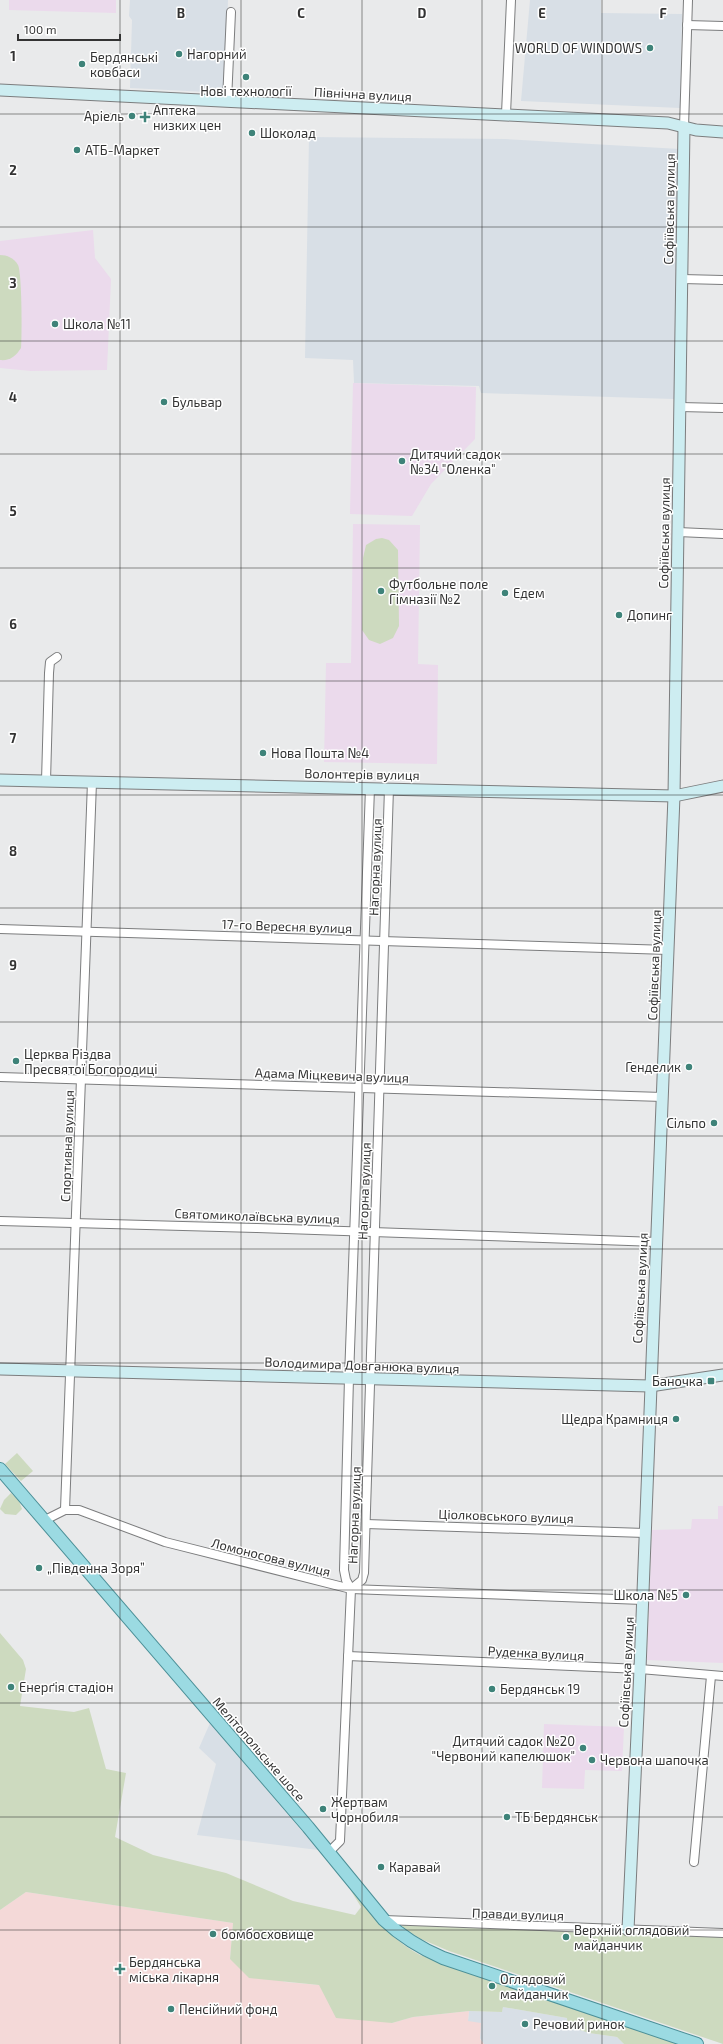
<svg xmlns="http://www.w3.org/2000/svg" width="723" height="2044" font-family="'Exo 2',sans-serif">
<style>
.built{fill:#d8dfe6}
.education{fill:#ebdaec}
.medical{fill:#f4d9d8}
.green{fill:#cddabf}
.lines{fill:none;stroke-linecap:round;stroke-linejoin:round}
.street-casing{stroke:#7c7d7e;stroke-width:10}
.secondary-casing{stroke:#7c7d7e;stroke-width:13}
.primary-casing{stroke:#4c9098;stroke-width:14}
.street{stroke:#fff;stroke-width:8}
.secondary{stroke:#cdedf1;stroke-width:11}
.primary{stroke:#9bdae2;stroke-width:12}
.grid{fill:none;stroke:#333;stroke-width:1;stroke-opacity:0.55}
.poi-dot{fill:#3e8379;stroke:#fff;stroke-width:1.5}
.labels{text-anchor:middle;stroke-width:3;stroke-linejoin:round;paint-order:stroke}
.poi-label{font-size:13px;fill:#333;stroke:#fff;text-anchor:start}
.street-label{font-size:13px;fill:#333;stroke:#fff}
.grid-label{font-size:13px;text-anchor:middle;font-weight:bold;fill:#333;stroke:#fff;stroke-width:3;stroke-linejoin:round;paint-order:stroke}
</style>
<rect width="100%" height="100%" fill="#e9eaeb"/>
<g class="built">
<polygon points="130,0 228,0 225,93 130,88 132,20 129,16"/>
<polygon points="530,0 601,0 601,13 682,14 680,108 521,101"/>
<polygon points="309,137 505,139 680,149 674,399 481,393 479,386 354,383 353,360 305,358"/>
<polygon points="210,1723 318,1850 197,1835 216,1764 199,1748"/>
<polygon points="503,2007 567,2018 589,2033 617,2037 624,2044 484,2044 468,2021 469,2011 502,2012"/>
</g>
<g class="education">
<polygon points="9,0 116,0 116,13 9,10"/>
<polygon points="93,230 95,258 111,279 107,370 31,371 0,368 0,241"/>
<polygon points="353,383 476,387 475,439 431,484 412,516 350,514"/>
<polygon points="353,524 420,525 418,664 438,665 437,764 324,762 326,663 351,663"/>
<polygon points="718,1506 723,1506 723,1663 647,1660 652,1530 691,1529 692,1519 718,1519"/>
<polygon points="544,1724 624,1727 622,1771 585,1770 584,1789 542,1788"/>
</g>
<polygon class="medical" points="26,1892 233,1923 230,1959 285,1982 319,1985 392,2023 413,2017 469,2011 468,2021 481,2023 480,2039 484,2044 0,2044 0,1910"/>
<g class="green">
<path d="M0 255C7 255 14 258 18 265 22 273 22 335 21 348 16 356 10 361 0 360Z"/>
<polygon points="382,538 389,540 398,550 399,626 393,638 380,644 369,640 362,630 363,558 366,545 376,539"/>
<polygon points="17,1453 33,1471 21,1481 5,1464"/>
<polygon points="11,1493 19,1501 22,1509 16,1515 5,1514 0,1509 4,1500"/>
<path d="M0 1633 23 1660 26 1669 20 1706 74 1712 89 1708 106 1769 126 1773 115 1837 153 1855 226 1873 293 1901 355 1915 361 1907 348 1886C370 1913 389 1938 420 1955L680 2044H624L617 2037 589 2033 568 2026 567 2018 503 2007 502 2012 469 2011 413 2017 392 2023 336 2018 319 1985 249 1978 230 1959 233 1923 26 1892 0 1910Z"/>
<polygon points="402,1924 723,1937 723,2044 449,1951 421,1939 403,1928"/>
</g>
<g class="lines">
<defs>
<g id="street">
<polyline points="687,25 723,26"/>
<polyline points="227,101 231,12"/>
<polyline points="506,114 511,0"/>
<polyline points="684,127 688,0"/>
<polyline points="682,279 723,280"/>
<polyline points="680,407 723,408"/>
<polyline points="678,532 723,534"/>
<polyline points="46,781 49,673 50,662 57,657"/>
<polyline points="0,929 669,950"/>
<polyline points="0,1077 663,1097"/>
<polyline points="0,1221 257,1228 657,1242"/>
<polyline points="65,1510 92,782"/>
<polyline points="45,1520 65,1510 79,1510 165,1542 351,1589 643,1600"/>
<polyline points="366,1524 645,1533"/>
<polyline points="351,1589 362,1580 364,1573 389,788"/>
<polyline points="348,1656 640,1669 723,1676"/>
<polyline points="329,1852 340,1841 351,1589 346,1580 344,1570 349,1378 370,788"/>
<polyline points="694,1862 711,1676"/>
<polyline points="384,1920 723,1933"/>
</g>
<g id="secondary">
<polyline points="0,90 668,123 696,130 723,132"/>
<polyline points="0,780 674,796 723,786"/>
<polyline points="0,1369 650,1386 723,1375"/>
<polyline points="628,1930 640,1669 674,796 684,127"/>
</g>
<path id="primary" d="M0 1469 308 1827 384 1920C402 1937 420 1948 443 1958L697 2044"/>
</defs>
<use href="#street" class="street-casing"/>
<use href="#secondary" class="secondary-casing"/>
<use href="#primary" class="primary-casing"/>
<use href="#street" class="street"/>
<use href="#secondary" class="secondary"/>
<use href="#primary" class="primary"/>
</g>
<path class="grid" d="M120 0V2044M241 0V2044M362 0V2044M482 0V2044M602 0V2044M0 114H723M0 227H723M0 341H723M0 454H723M0 568H723M0 681H723M0 795H723M0 908H723M0 1022H723M0 1136H723M0 1249H723M0 1363H723M0 1476H723M0 1590H723M0 1703H723M0 1817H723M0 1930H723"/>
<g class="poi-dot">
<circle cx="650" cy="48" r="4"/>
<circle cx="179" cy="54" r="4"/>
<circle cx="82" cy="64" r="4"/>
<circle cx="246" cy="77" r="4"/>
<circle cx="132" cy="116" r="4"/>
<path d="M143 111h4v4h4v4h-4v4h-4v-4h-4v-4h4z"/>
<circle cx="252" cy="133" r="4"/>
<circle cx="77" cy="150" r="4"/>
<circle cx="55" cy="324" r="4"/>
<circle cx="164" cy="402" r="4"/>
<circle cx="402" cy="461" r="4"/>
<circle cx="381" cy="591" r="4"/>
<circle cx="505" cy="593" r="4"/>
<circle cx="619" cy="615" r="4"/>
<circle cx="263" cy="753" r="4"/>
<circle cx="16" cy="1061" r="4"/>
<circle cx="689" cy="1067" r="4"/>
<circle cx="714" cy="1123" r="4"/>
<rect x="707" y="1377" width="8" height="8" rx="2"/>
<circle cx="676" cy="1419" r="4"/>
<circle cx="39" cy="1568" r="4"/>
<circle cx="686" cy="1595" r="4"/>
<circle cx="11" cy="1687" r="4"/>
<circle cx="492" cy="1689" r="4"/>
<circle cx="583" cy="1748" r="4"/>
<circle cx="592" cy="1760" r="4"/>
<circle cx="323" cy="1809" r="4"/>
<circle cx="507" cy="1817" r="4"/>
<circle cx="381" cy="1867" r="4"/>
<circle cx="213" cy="1934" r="4"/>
<circle cx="566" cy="1937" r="4"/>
<path d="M118 1963h4v4h4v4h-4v4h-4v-4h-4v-4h4z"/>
<circle cx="492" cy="1986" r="4"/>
<circle cx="171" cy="2009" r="4"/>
<circle cx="525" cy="2024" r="4"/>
</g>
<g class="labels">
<g class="poi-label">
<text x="642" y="53" text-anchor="end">WORLD OF WINDOWS</text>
<text x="187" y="59">Нагорний</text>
<text x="90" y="62">Бердянські<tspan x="90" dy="15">ковбаси</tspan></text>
<text x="246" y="96" text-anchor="middle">Нові технології</text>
<text x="153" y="115">Аптека<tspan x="153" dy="15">низких цен</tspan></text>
<text x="124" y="121" text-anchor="end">Аріель</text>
<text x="260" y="138">Шоколад</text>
<text x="85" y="155">АТБ-Маркет</text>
<text x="63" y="329">Школа №11</text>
<text x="172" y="407">Бульвар</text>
<text x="410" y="459">Дитячий садок<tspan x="410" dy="15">№34 "Оленка"</tspan></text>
<text x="389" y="589">Футбольне поле<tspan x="389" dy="15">Гімназії №2</tspan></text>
<text x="513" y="598">Едем</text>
<text x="627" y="620">Допинг</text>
<text x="271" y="758">Нова Пошта №4</text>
<text x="24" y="1059">Церква Різдва<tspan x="24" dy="15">Пресвятої Богородиці</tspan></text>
<text x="681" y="1072" text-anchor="end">Генделик</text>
<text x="706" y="1128" text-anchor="end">Сільпо</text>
<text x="703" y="1386" text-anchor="end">Баночка</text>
<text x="668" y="1424" text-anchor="end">Щедра Крамниця</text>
<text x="47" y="1573">„Південна Зоря”</text>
<text x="678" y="1600" text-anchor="end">Школа №5</text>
<text x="19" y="1692">Енерґія стадіон</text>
<text x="500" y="1694">Бердянськ 19</text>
<text x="575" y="1746" text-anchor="end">Дитячий садок №20<tspan x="575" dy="15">"Червоний капелюшок"</tspan></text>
<text x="600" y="1765">Червона шапочка</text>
<text x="331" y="1807">Жертвам<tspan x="331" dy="15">Чорнобиля</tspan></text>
<text x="515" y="1822">ТБ Бердянськ</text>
<text x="389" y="1872">Каравай</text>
<text x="574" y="1935">Верхнiй оглядовий<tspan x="574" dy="15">майданчик</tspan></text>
<text x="221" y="1939">бомбосховище</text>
<text x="129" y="1967">Бердянська<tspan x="129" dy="15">міська лікарня</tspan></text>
<text x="500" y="1984">Оглядовий<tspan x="500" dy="15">майданчик</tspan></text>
<text x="179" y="2014">Пенсійний фонд</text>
<text x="533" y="2029">Речовий ринок</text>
</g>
<g class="street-label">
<text transform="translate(363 94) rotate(3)" y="5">Північна вулиця</text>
<text transform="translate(669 209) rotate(-89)" y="5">Софіївська вулиця</text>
<text transform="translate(664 533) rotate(-89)" y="5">Софіївська вулиця</text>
<text transform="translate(362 774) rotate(1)" y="5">Волонтерів вулиця</text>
<text transform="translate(375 867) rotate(-88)" y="5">Нагорна вулиця</text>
<text transform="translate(287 926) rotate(2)" y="5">17-го Вересня вулиця</text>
<text transform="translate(654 965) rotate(-88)" y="5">Софіївська вулиця</text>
<text transform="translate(332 1075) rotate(2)" y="5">Адама Міцкевича вулиця</text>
<text transform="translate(67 1146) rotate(-88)" y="5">Спортивна вулиця</text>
<text transform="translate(364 1191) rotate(-88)" y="5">Нагорна вулиця</text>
<text transform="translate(257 1216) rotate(2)" y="5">Святомиколаївська вулиця</text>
<text transform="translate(640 1288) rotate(-87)" y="5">Софіївська вулиця</text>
<text transform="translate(362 1365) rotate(2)" y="5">Володимира Довганюка вулиця</text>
<text transform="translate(354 1515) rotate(-88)" y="5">Нагорна вулиця</text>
<text transform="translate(506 1516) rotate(2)" y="5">Ціолковського вулиця</text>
<text transform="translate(271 1557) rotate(14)" y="5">Ломоносова вулиця</text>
<text transform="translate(536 1653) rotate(3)" y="5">Руденка вулиця</text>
<text transform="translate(626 1672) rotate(-87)" y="5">Софіївська вулиця</text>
<text transform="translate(259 1749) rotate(49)" y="5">Мелітопольське шосе</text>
<text transform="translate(518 1914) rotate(2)" y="5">Правди вулиця</text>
</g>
</g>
<g class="grid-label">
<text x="181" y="18">B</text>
<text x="301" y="18">C</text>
<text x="422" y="18">D</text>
<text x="542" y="18">E</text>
<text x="663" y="18">F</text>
<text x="13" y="61">1</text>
<text x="13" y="175">2</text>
<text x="13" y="288">3</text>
<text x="13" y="402">4</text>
<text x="13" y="516">5</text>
<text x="13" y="629">6</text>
<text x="13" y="743">7</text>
<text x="13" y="856">8</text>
<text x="13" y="970">9</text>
</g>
<path d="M18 34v6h102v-6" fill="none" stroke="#333333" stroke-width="2"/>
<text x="24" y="34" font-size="12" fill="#333333" stroke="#ffffff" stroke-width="3" paint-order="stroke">100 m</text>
</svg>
